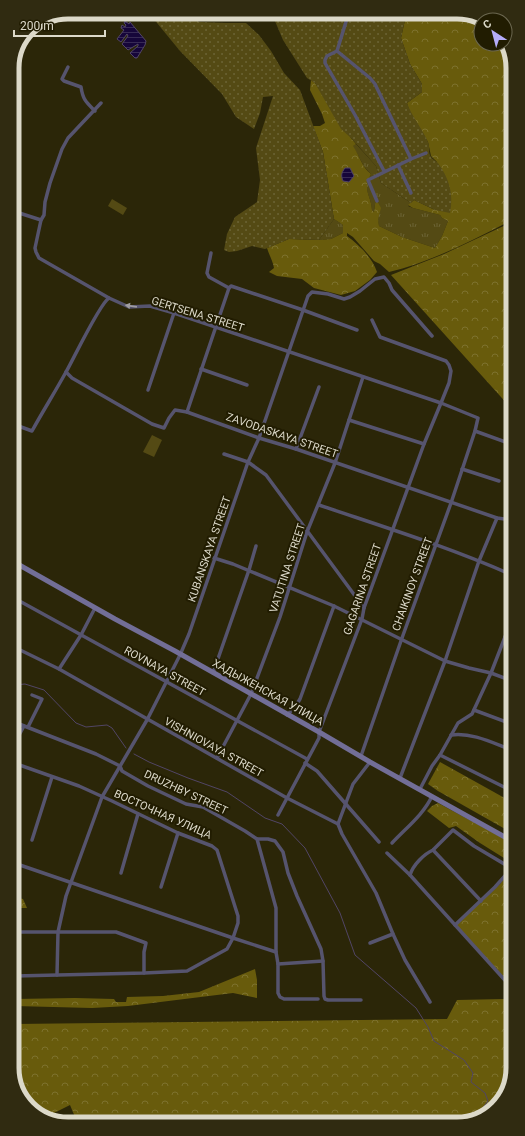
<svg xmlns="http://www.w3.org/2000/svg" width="525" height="1136" font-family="Roboto,sans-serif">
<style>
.grass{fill:url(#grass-tufts)}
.forest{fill:url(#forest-crowns)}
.park{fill:#544a14}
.garden{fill:url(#garden-dots)}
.water{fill:url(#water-rules);stroke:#514565}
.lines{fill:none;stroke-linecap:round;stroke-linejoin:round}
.stream{stroke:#514565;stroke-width:1}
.street{stroke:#56546e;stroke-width:3.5}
.secondary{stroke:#726e97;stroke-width:5}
.oneway{fill:#a09da0}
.labels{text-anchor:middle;stroke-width:4;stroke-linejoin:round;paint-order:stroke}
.street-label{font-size:11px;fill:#dcd9c9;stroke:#211c01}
.rim{fill:none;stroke:#dcd9c9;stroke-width:5}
</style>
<defs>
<pattern id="grass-tufts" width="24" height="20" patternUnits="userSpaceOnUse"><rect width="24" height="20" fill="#544a14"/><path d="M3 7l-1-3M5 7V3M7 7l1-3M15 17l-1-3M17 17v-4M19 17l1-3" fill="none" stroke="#6c6435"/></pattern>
<pattern id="forest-crowns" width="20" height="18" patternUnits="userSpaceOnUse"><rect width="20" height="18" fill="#685b0c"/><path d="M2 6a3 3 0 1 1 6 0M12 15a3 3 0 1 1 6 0" fill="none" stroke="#7d722e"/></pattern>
<pattern id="garden-dots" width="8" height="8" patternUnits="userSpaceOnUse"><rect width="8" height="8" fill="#544a14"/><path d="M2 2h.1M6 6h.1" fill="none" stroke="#6c6435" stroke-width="1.8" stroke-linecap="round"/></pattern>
<pattern id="water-rules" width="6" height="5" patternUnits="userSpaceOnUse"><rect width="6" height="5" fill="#16063a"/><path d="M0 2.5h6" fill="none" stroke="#372a55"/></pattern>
</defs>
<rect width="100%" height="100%" fill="#2b2608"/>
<g class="grass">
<path d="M356 144 376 166 381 183 411 203 408 206 413 208 440 215 442 218 448 221 442 236 435 248 402 237 379 226 375 204 374 212 372 210C371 194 362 191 371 174 361 166 360 155 352 146Z"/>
<polygon points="334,219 343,225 343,233 331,239 319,240"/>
</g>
<g class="forest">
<path d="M402 12H461L482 20H481V44H505V43L510 50V221C471 241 431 262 389 272L380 264 374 261 353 237 347 233V236C359 245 372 257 377 272L370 280 355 291 341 295 314 288 302 279 277 276 269 272 274 268C273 261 269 255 267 248L289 239 319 240 331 239 343 233V225L334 219 323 152 313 126H320L325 123 322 114 310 90 311 80 315 83 351 138 356 144 353 146C360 156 361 166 371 174 362 191 371 194 372 210L374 212 375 204 377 201 381 208 378 219 379 226 402 237 435 248 442 236 448 221 442 218 440 215 413 208 408 205 414 200 435 210 437 162 431 156 428 142 409 110 407 103 422 92V84L410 64 401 38 405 20Z"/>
<polygon points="510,223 511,408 391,275 444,254"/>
<polygon points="440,762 512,802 512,833 438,791 428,784"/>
<polygon points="438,803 512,843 512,863 480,843 456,826 449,828 427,811 432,806"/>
<polygon points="512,868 513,987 456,925 500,884"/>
<polygon points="14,897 23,899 27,908 15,908"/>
<polygon points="255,969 257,980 257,998 233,993 128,1006 92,1008 15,1006 15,999 75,998 114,999 116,1002 126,1002 127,997 163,996 199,992"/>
<polygon points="513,990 513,1069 503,1099 475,1121 78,1124 70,1105 46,1117 34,1113 15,1086 15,1024 447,1019 457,1000 505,999"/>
</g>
<g class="park">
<polygon points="112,199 127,208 123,215 108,206"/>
<polygon points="152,435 162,440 154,457 143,452"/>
</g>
<g class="garden">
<polygon points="148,12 191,12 192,15 199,22 226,23 246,23 259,35 271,51 284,73 300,90 323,152 334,219 319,240 289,239 265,249 252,246 237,251 229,252 224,250 227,234 235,217 257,202 260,180 256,148 273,96 263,97 260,113 254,129 236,117 222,94 180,51"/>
<path d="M270 12H402L405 20 401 38 410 64 422 84V92L407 103C412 117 422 128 428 142 430 146 428 153 431 157 432 159 436 161 438 163 449 178 454 194 450 213L435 210 414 200 411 203 381 183 376 166 351 138 341 129 315 83 307 78 283 40 272 14Z"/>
</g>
<g class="water">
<polygon points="125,21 129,24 130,22 146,41 145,45 137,58 135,58 130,53 138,46 138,44 128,50 122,44 128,36 127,34 121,42 117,39 124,30 121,28 122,25 125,27 126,25 124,23"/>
<path d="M345 168H350L354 176 349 182 343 181C341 176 341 173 345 168Z"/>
</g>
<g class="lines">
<g class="stream">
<polyline points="14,685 25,684 44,690 76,723 86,727 107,725 112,728 126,748"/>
<polyline points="134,754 149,762 188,778 227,792 265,818 282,824 305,848 340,913 355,955 416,1008 428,1027 434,1041 464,1060 473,1073 471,1082 485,1093 488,1101 482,1109 485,1113"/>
</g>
<g class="street">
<polyline points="337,51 327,56 325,60 325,63 355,115 384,171"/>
<polyline points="337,51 370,78 375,84 411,159"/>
<polyline points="337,51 349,12"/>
<path d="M68 67 62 79 64 81 81 87C83 100 86 102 95 111"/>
<polyline points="101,103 68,138 62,149 50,183 45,202 44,215 41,220 35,248 36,252 39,258 109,298 129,307 150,306 174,313 441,403 478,418 475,431 451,503 402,638 361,756"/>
<polyline points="398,165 411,193"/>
<polyline points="377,201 368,180 411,159 426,153"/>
<polyline points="13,211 41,220"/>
<polyline points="211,253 207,273 209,277 229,288 231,286 303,310 357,330"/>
<polyline points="201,369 247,385"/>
<polyline points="66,372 72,378 152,424 164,428 169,418 175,410 187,412 259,438 296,449 497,518 511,520"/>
<polyline points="148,390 174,313"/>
<polyline points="187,412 229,288"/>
<polyline points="349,420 424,444"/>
<path d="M13 424 32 431C43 411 55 392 66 372 73 360 100 303 109 298"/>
<polyline points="475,431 511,444"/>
<polyline points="296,449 319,387"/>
<polyline points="224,454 248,462 266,475 364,608"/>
<polyline points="462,469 499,481"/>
<path d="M319 505C384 527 449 547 512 575"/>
<polyline points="214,558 233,564 334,606 445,661 469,668 491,673 512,681"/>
<polyline points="14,598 307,759"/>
<polyline points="505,637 512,639"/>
<polyline points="14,647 59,669 287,798 338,824 342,834 376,893 393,934 405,960 430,1002"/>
<polyline points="59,669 81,635 95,608"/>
<polyline points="213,673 249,570 256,546"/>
<polyline points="474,710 512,724"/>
<polyline points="287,715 295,707 300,699 334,606"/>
<polyline points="14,722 96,754 120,766 122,771 148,786 186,804 203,807 245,831 257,839 276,908 276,952 278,964 278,993 280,997 284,999 318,999"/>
<polyline points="28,727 42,699 32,695"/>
<path d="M451 735C472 732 493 743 512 750"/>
<polyline points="14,750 18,737 24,726"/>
<polyline points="440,755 506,788 510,789 512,788"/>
<polyline points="217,758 251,694 280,617 307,532 335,463 363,377"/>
<polyline points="14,763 79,786 112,801 178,833 212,846 217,850 238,916 238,923 233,938 227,949 187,971 144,973 15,976"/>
<polyline points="305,763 317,771 379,842"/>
<polyline points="400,778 445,661 479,561 497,518"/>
<polyline points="420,789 432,766 440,755 458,723 472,714 491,673 505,637 512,616"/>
<polyline points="278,815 319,738 319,732 362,619 364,608 424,444 441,403 449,383 451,371 449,365 446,361 380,337 372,320"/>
<polyline points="338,824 353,784 370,762"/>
<polyline points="257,839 268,839 275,841 283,852 288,873 297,896 321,949 323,961 324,996 325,999 328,1000 361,1000"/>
<polyline points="32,840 52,777"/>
<path d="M392 843C406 828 424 814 432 796"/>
<polyline points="433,850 481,901"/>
<polyline points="387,853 410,875 512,988"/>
<polyline points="14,863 233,938 276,952"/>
<polyline points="121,873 138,814"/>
<path d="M410 875C413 865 424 854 433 850L453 830 474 846 511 868"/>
<polyline points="161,887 178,833"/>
<polyline points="455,925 495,887 512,868"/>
<polyline points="15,932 116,932 146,943 144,952 144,973"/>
<polyline points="370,943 393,934"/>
<polyline points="278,964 323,961"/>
<polyline points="57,975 58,932 66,896 102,797 147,720 180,655 189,634 248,462 259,438 308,296 312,292 328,294 344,299 350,297 360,291 375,279 384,277 389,283 392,290 432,336"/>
</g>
<polyline class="secondary" points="14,562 115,619 175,651 319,732 370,762 512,841"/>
</g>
<defs><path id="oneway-solid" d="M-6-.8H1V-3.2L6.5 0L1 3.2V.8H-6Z"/></defs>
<use class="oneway" href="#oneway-solid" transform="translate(131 306) rotate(-172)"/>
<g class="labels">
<g class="street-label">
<text transform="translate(198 314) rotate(17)" y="4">GERTSENA STREET</text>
<text transform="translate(282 435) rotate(19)" y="4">ZAVODASKAYA STREET</text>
<text transform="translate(209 549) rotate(-71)" y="4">KUBANSKAYA STREET</text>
<text transform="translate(287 568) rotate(-72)" y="4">VATUTINA STREET</text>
<text transform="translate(412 584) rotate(-70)" y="4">CHAIKINOY STREET</text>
<text transform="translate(362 589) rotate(-71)" y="4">GAGARINA STREET</text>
<text transform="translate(165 671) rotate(29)" y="4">ROVNAYA STREET</text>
<text transform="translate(268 692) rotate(29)" y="4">ХАДЫЖЕНСКАЯ УЛИЦА</text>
<text transform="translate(214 747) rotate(29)" y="4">VISHNIOVAYA STREET</text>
<text transform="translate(186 792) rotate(25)" y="4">DRUZHBY STREET</text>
<text transform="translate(163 814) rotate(24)" y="4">ВОСТОЧНАЯ УЛИЦА</text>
</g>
</g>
<path d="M0 0H525V1136H0ZM68 19H457A49 49 0 0 1 506 68V1068A49 49 0 0 1 457 1117H68A49 49 0 0 1 19 1068V68A49 49 0 0 1 68 19Z" fill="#302b11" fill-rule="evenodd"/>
<path class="rim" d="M68 19H457A49 49 0 0 1 506 68V1068A49 49 0 0 1 457 1117H68A49 49 0 0 1 19 1068V68A49 49 0 0 1 68 19Z"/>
<g transform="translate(493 32) rotate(324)"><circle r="19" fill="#211c01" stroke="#6c6851"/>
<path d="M0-3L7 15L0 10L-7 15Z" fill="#b5acf9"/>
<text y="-6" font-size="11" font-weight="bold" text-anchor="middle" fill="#dcd9c9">С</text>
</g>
<path d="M14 30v6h91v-6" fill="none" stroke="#dcd9c9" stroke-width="2"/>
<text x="20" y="30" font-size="12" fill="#dcd9c9" stroke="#211c01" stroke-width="3" paint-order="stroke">200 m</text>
</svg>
